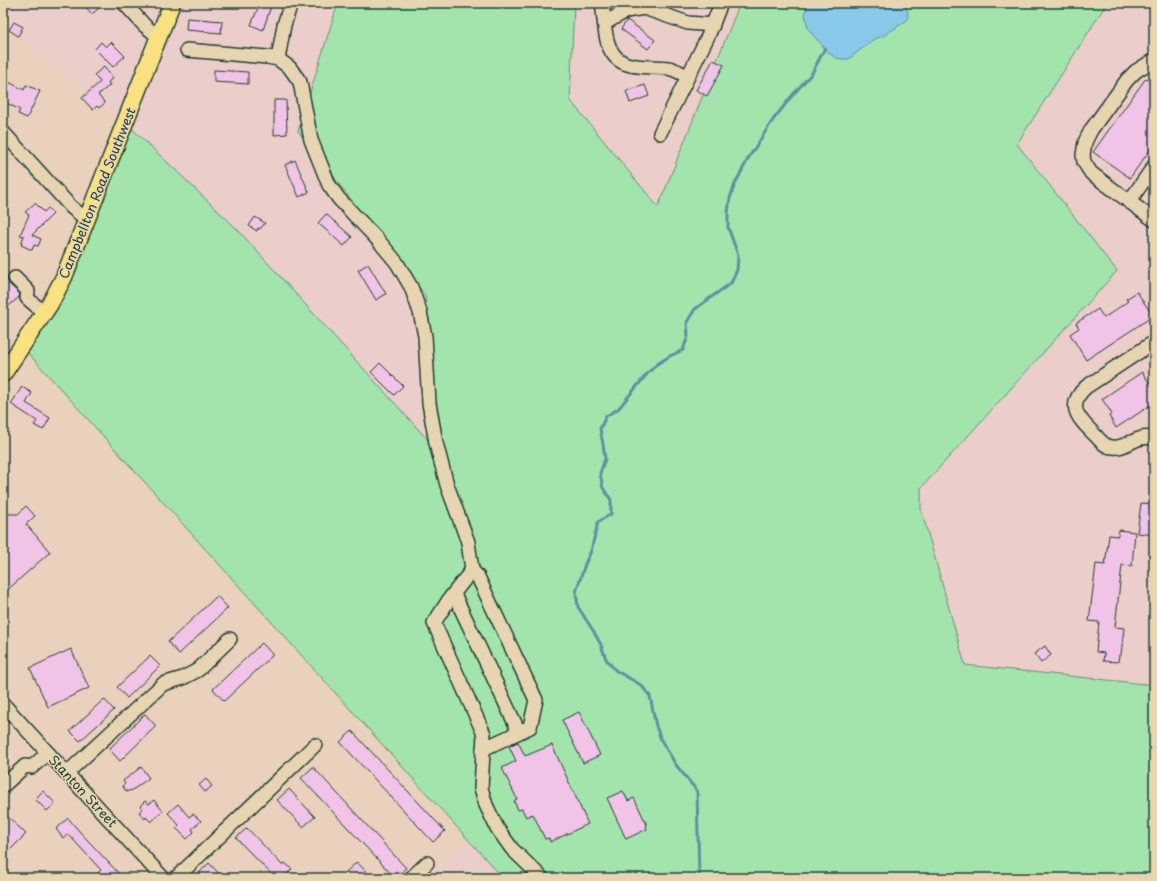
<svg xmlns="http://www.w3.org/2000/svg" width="1157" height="881" font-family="'Playpen Sans',sans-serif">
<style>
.built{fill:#ebcdca}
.green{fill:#a3e4ad;stroke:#619070}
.water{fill:#88c8e8;stroke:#5e90a0}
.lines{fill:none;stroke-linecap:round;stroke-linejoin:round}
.stream{stroke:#5e90a0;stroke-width:3}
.building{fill:#f0c3e7;stroke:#1f3d34}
.minor-casing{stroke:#1f3d34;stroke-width:16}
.major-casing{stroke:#1f3d34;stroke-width:19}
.minor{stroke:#e7d5b2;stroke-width:13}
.major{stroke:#f9e181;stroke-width:16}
.labels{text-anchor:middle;stroke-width:3;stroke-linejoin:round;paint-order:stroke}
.street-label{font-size:13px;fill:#1f3d34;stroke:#e7d5b2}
</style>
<rect width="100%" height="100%" fill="#e9d1bd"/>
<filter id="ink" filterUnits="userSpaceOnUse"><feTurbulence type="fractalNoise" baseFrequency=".025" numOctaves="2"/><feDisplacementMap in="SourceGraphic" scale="8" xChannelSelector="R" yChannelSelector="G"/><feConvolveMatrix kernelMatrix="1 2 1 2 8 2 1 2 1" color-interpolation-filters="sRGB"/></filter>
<g filter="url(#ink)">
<g class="built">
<polygon points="3,3 338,3 298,131 425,295 438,452 237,229 124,121 3,20"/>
<polygon points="574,3 740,3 659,207 570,100"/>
<polygon points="1107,3 1154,3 1154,685 965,665 921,509 921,488 1117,271 1017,144"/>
<polygon points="469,840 503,878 428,878"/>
</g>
<polygon class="green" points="338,3 574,3 570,100 658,207 740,3 1107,3 1017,144 1117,271 921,488 921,509 965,665 1154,685 1154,878 503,878 28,353 62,285 124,121 237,229 438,451 425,295 298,131"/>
<path class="water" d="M809 3H904C907 10 910 14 906 21L883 36 874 39 849 59H842L836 58 830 54 812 34 808 28 805 15 807 6Z"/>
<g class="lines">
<polyline class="stream" points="699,878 697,791 676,765 661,740 656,726 650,696 641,685 615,670 606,659 601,645 594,632 578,607 576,592 585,564 591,551 598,522 611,514 611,500 603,488 600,473 605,459 603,444 600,429 606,416 618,409 647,374 657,364 670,356 683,350 688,336 687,322 695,309 731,283 737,270 738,255 728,227 728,212 730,198 735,184 749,157 773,120 791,97 812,73 825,48"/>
</g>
<g class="building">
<polygon points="82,3 105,3 92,14"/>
<polygon points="260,3 272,3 263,30 251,25"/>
<polygon points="187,18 222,21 221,33 186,30"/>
<polygon points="627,20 655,40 648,49 621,29"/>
<polygon points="14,22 23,27 18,36 9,30"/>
<polygon points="101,42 106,47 111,42 125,56 113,67 95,49"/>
<polygon points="713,60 724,65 707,96 696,90"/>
<polygon points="104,67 113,78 108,82 110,85 98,95 105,103 99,108 97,106 93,110 82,98 100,82 94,75"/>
<polygon points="214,70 248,72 248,84 214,82"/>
<polygon points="1146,78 1154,83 1154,144 1130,178 1093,152"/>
<polygon points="5,80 24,90 26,85 40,91 27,118 18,114 20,110 3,101 3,85"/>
<polygon points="645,85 649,96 630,103 626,91"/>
<polygon points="274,100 286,100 287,134 274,135"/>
<polygon points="295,160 309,192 299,197 285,165"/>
<polygon points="35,203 44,212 48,208 53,214 32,235 41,239 38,246 34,245 32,250 21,245 22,243 21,243 24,236 20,235 29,215 25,212"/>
<polygon points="326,214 352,237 344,246 318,223"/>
<polygon points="255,217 265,223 260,229 258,228 257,231 249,226"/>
<polygon points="368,264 386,294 376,300 358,270"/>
<polygon points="3,273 7,278 9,284 20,294 19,297 3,311"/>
<polygon points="1137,292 1153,316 1086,360 1070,334 1079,328 1076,323 1098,309 1104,318 1128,301 1126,299"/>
<polygon points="380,363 403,386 394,395 371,372"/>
<polygon points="1142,372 1154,390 1154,403 1116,428 1109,416 1112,414 1102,399"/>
<polygon points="22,387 32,393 26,403 50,418 43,430 34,425 37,421 11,404"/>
<polygon points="1141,503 1154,504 1154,535 1137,533"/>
<polygon points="26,506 35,516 26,524 50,552 3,594 3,514 18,514"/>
<polygon points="1119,530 1135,532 1132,566 1122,565 1115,627 1124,628 1121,655 1119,655 1118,662 1103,661 1104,653 1096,652 1099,622 1089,621 1096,564 1105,565 1109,535 1118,536"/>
<polygon points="217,596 228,608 179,654 168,642"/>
<polygon points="262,643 273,655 224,701 213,689"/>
<polygon points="1045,646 1051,655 1041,663 1034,654"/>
<polygon points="71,649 89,688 48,707 30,668"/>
<polygon points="150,656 160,666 127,698 117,687"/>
<polygon points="104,699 114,710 80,741 70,731"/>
<polygon points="579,712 600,755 583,763 562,720"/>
<polygon points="145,714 156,726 120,761 109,749"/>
<polygon points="352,731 445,831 433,842 340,742"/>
<polygon points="518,742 525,756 552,745 588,824 550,842 549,838 545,839 533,814 526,817 522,809 518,810 514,801 517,799 502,768 516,761 509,746"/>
<polygon points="141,767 149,778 131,791 130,790 127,792 122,786 125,784 123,781"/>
<polygon points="313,767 406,868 395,878 301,778"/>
<polygon points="206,779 212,786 205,792 199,785"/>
<polygon points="289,789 315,817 303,827 277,800"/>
<polygon points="43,791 55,803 47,811 35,799"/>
<polygon points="623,791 628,801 634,798 647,825 646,826 647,829 626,839 607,798"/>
<polygon points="154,800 163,811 151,822 146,817 145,819 139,812 143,809 140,806 145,801 149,804"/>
<polygon points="178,804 189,817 193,814 201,821 192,829 194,832 187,839 176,828 179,825 168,813"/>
<polygon points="3,812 26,834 3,857"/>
<polygon points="68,818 80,832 123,878 102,878 98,873 101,870 68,834 63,838 56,829"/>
<polygon points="247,828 282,865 285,863 292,869 283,878 275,878 236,838"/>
<polygon points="357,862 372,878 351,878 346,872"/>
<polygon points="209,863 223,878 194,878"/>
</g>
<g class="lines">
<defs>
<g id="minor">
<polyline points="124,3 145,26 159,37"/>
<path d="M602 3C604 15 604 28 607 40 615 73 643 65 668 68 675 69 682 74 688 76"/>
<polyline points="605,23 626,11 644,8 688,23 713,25"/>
<polyline points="187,50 267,57 278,59 290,68 300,82 311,140 329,185 339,199 378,240 397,263 411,287 420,312 425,336 429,403 436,443 447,485 468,542 472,570 450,598 434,623 484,734 481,788 486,805 497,828 512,849 542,878"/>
<polyline points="278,59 284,25 291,3"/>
<polyline points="1154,60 1136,71 1127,80 1091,130 1085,142 1083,155 1084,162 1091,173 1154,220"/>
<polyline points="3,132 71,207 87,220"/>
<polyline points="660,133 709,34 721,3"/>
<polyline points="1129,202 1154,166"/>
<polyline points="15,278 28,291 27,298 44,313"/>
<path d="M1154 342 1086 387C1065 406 1079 419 1095 435 1100 440 1105 447 1112 447 1122 449 1132 440 1142 438 1146 437 1150 438 1154 438"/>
<polyline points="472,570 478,577 536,700 530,727 483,749"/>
<polyline points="454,594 519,732"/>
<polyline points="3,704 163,878"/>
<polyline points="67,773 163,684 183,678 198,670 230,639"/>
<polyline points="3,786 25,766 32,767 48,753"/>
<polyline points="176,878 315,745"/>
<polyline points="411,878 427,863"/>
</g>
<polyline id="major" points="3,374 50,304 64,277 172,3"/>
</defs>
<use href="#minor" class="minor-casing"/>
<use href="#major" class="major-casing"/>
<use href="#minor" class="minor"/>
<use href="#major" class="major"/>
</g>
</g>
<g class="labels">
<g class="street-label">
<text transform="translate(97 193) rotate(-68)" y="5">Campbellton Road Southwest</text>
<text transform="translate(83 791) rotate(47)" y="5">Stanton Street</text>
</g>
</g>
<rect width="1157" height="881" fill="none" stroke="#e7d5b2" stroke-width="16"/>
<rect x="8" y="8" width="1141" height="865" fill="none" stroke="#1f3d34" stroke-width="1.5" filter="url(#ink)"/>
</svg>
